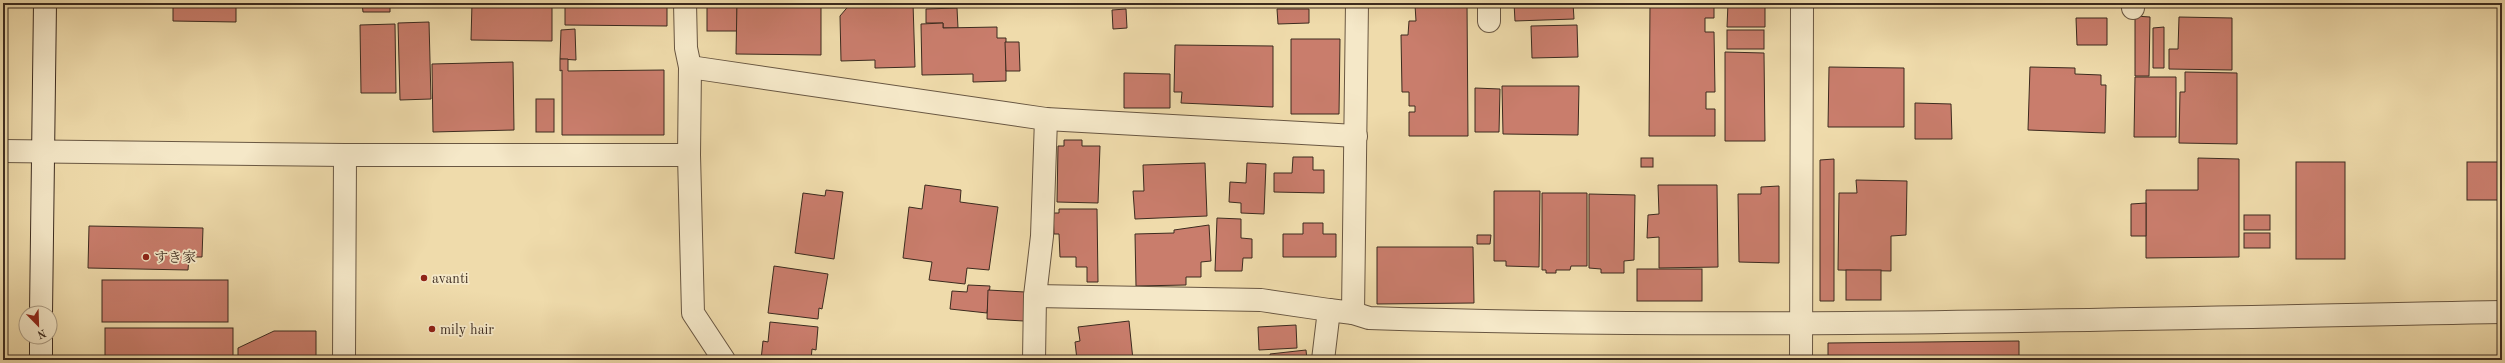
<svg xmlns="http://www.w3.org/2000/svg" width="2505" height="363" font-family="'Old Standard TT','Noto Serif JP',serif">
<style>
.building{fill:#c97d6c;stroke:#3c2b1f}
.lines{fill:none;stroke-linecap:round;stroke-linejoin:round}
.lane-casing{stroke:#695742;stroke-width:24}
.street-casing{stroke:#695742;stroke-width:24}
.secondary-casing{stroke:#3c2b1f;stroke-width:24}
.lane{stroke:#f5e8c8;stroke-width:22}
.street{stroke:#f5e8c8;stroke-width:22}
.secondary{stroke:#f5e8c8;stroke-width:22}
.poi-dot{fill:#8f2418;stroke:#f5e8c8;stroke-width:1.5}
.labels{text-anchor:middle;stroke-width:3.5;stroke-linejoin:round;paint-order:stroke}
.poi-label{font-size:14px;fill:#3c2b1f;stroke:#f5e8c8;text-anchor:start}
</style>
<rect width="100%" height="100%" fill="#efdbab"/>
<filter id="stains"><feTurbulence type="fractalNoise" baseFrequency=".005" numOctaves="4"/><feColorMatrix values="0 0 0 0 .2 0 0 0 0 .09 0 0 0 0 .02 0 0 0 .5 -.17"/></filter>
<radialGradient id="worn" r=".72"><stop offset=".6" stop-color="#630" stop-opacity="0"/><stop offset="1" stop-color="#630" stop-opacity=".3"/></radialGradient>
<g class="building">
<polygon points="173,3 236,3 236,22 173,21"/>
<polygon points="362,3 441,3 441,5 390,6 390,12 363,12"/>
<polygon points="472,3 552,3 552,41 471,40"/>
<polygon points="565,3 667,3 667,26 565,25"/>
<rect x="707" y="3" width="30" height="28"/>
<polygon points="737,3 821,3 821,55 736,54"/>
<polygon points="851,3 913,3 915,67 875,68 875,60 841,61 840,16"/>
<polygon points="917,3 978,3 978,4 917,7"/>
<polygon points="1408,3 1467,3 1468,136 1409,136 1409,112 1415,112 1415,106 1409,106 1409,92 1402,92 1401,35 1408,35 1409,21 1416,21 1415,5 1408,5"/>
<polygon points="1514,3 1573,3 1574,19 1515,21"/>
<polygon points="1650,3 1714,3 1714,18 1705,18 1705,32 1714,32 1715,92 1706,92 1706,109 1715,109 1715,136 1649,136"/>
<polygon points="1728,3 1765,3 1765,27 1727,27"/>
<polygon points="957,8 958,28 943,28 943,23 926,23 926,9"/>
<polygon points="1126,9 1127,28 1113,29 1112,10"/>
<polygon points="1277,9 1309,9 1309,23 1278,24"/>
<polygon points="2135,16 2150,17 2149,76 2135,76"/>
<polygon points="2179,17 2232,18 2232,70 2169,69 2169,49 2178,49"/>
<polygon points="2076,18 2107,18 2107,45 2077,45"/>
<polygon points="429,22 431,99 400,100 398,23"/>
<polygon points="943,23 943,28 997,27 997,38 1006,38 1006,81 973,82 973,74 922,75 921,24"/>
<polygon points="395,24 396,93 361,93 360,25"/>
<polygon points="1577,25 1578,57 1532,58 1531,26"/>
<polygon points="2164,27 2164,68 2153,68 2153,28"/>
<polygon points="575,29 576,60 560,59 561,30"/>
<rect x="1727" y="30" width="37" height="19"/>
<polygon points="1291,39 1340,39 1339,114 1291,114"/>
<polygon points="1005,42 1019,42 1020,71 1006,71"/>
<polygon points="1175,45 1273,46 1273,107 1181,103 1182,92 1174,92"/>
<polygon points="1725,52 1764,53 1765,141 1725,141"/>
<polygon points="560,59 568,59 568,71 664,70 664,135 562,135 562,70 560,71"/>
<polygon points="513,62 514,130 433,132 432,64"/>
<polygon points="1829,67 1904,68 1904,127 1828,127"/>
<polygon points="2030,67 2075,68 2075,74 2101,75 2101,85 2106,85 2105,133 2028,130"/>
<polygon points="2185,72 2237,73 2237,144 2179,143 2180,92 2185,92"/>
<polygon points="1124,73 1170,74 1170,108 1124,108"/>
<polygon points="2135,77 2176,77 2176,137 2134,137"/>
<polygon points="1502,86 1579,86 1578,135 1503,134"/>
<polygon points="1475,88 1500,89 1499,132 1475,132"/>
<rect x="536" y="99" width="18" height="33"/>
<polygon points="1915,103 1951,104 1952,139 1915,139"/>
<polygon points="1064,140 1082,140 1082,146 1100,146 1098,203 1057,202 1058,146 1064,146"/>
<polygon points="1293,157 1313,157 1313,170 1324,170 1324,193 1274,192 1274,173 1292,173"/>
<rect x="1641" y="158" width="12" height="9"/>
<polygon points="2198,158 2239,159 2239,257 2146,258 2146,190 2198,190"/>
<polygon points="1834,159 1834,301 1820,301 1820,160"/>
<rect x="2296" y="162" width="49" height="97"/>
<rect x="2467" y="162" width="35" height="38"/>
<polygon points="1205,163 1207,216 1135,219 1133,191 1144,191 1143,165"/>
<polygon points="1247,163 1266,164 1264,214 1241,213 1241,203 1229,202 1230,182 1246,183"/>
<polygon points="1856,180 1907,181 1906,235 1891,236 1891,271 1838,270 1839,193 1857,193"/>
<polygon points="925,185 961,190 960,202 998,207 989,270 967,268 965,284 929,280 932,262 903,258 909,207 922,209"/>
<polygon points="1658,185 1717,185 1718,267 1659,268 1659,237 1647,238 1648,215 1659,214"/>
<polygon points="1779,186 1779,263 1739,262 1738,194 1761,194 1761,187"/>
<polygon points="826,190 843,192 834,259 795,253 803,193 825,196"/>
<polygon points="1494,191 1540,191 1539,267 1506,266 1506,261 1494,261"/>
<polygon points="1542,193 1587,193 1587,266 1571,266 1570,270 1556,270 1556,273 1546,273 1546,270 1542,270"/>
<polygon points="1589,194 1635,195 1634,260 1624,261 1624,273 1601,273 1601,269 1589,268"/>
<polygon points="2146,203 2146,236 2131,236 2131,204"/>
<polygon points="1059,209 1097,209 1098,282 1087,282 1087,267 1076,267 1076,257 1060,257 1059,234 1054,234 1053,213 1059,213"/>
<rect x="2244" y="215" width="26" height="15"/>
<polygon points="1217,218 1241,219 1241,238 1252,239 1252,258 1243,258 1242,271 1215,271"/>
<polygon points="1303,223 1323,223 1323,234 1336,234 1336,257 1283,257 1283,234 1303,234"/>
<polygon points="1209,225 1211,261 1201,262 1201,277 1186,277 1186,285 1136,286 1135,234 1174,233 1174,230"/>
<polygon points="89,226 203,228 202,257 189,257 188,270 88,268"/>
<rect x="2244" y="233" width="26" height="15"/>
<polygon points="1477,235 1491,235 1490,244 1477,244"/>
<polygon points="1377,247 1473,247 1474,303 1377,304"/>
<polygon points="774,266 828,274 822,309 819,308 818,319 768,313"/>
<rect x="1637" y="269" width="65" height="32"/>
<rect x="1846" y="270" width="35" height="30"/>
<rect x="102" y="280" width="126" height="42"/>
<polygon points="968,285 990,286 987,313 950,309 952,291 967,292"/>
<polygon points="988,290 1025,292 1024,321 987,319"/>
<polygon points="1129,321 1133,360 1077,360 1075,342 1080,341 1078,327"/>
<polygon points="770,322 818,327 816,350 812,349 811,360 761,360 763,341 768,342"/>
<polygon points="1296,325 1297,348 1259,350 1258,327"/>
<rect x="105" y="328" width="128" height="32"/>
<polygon points="274,331 316,331 316,360 238,360 238,348"/>
<polygon points="2019,341 2019,360 1828,360 1828,343"/>
<polygon points="1306,350 1307,360 1271,360 1270,354"/>
</g>
<g class="lines">
<defs>
<polyline id="lane" points="344,360 345,155"/>
<g id="street">
<polyline points="685,3 686,48 690,67 689,155 693,313 724,360"/>
<polyline points="1489,3 1489,21"/>
<polyline points="2133,8 2133,3"/>
<polyline points="690,67 1046,119 1356,136"/>
<polyline points="3,151 345,155 689,155"/>
<polyline points="1035,296 1261,300 1329,310"/>
<path d="M1353 313 1369 318C1746 330 2124 319 2502 312"/>
<polyline points="1034,360 1035,296 1042,236 1046,119"/>
<polyline points="1323,360 1329,310 1353,313 1357,3"/>
<polyline points="1801,360 1802,3"/>
</g>
<g id="secondary">
<polyline points="41,313 45,3"/>
<polyline points="41,360 41,337"/>
</g>
</defs>
<use href="#lane" class="lane-casing"/>
<use href="#street" class="street-casing"/>
<use href="#secondary" class="secondary-casing"/>
<use href="#lane" class="lane"/>
<use href="#street" class="street"/>
<use href="#secondary" class="secondary"/>
</g>
<g class="poi-dot">
<circle cx="146" cy="257" r="4"/>
<circle cx="424" cy="278" r="4"/>
<circle cx="432" cy="329" r="4"/>
</g>
<g class="labels">
<g class="poi-label">
<text x="154" y="262">すき家</text>
<text x="432" y="283">avanti</text>
<text x="440" y="334">mily hair</text>
</g>
</g>
<rect width="2505" height="363" fill="none" stroke="#efdbab" stroke-width="16"/>
<rect x="4" y="4" width="2497" height="355" fill="none" stroke="#3c2b1f" stroke-width="2"/>
<rect x="8" y="8" width="2489" height="347" fill="none" stroke="#3c2b1f"/>
<g transform="translate(38 325) rotate(157)"><circle r="19" fill="#f5e8c8" stroke="#ab9c84"/>
<path d="M0-3L7 15L0 10L-7 15Z" fill="#8f2418"/>
<text y="-6" font-size="11" font-weight="bold" text-anchor="middle" fill="#3c2b1f">N</text>
</g>
<rect width="100%" height="100%" filter="url(#stains)"/>
<rect width="100%" height="100%" fill="url(#worn)"/>
</svg>
